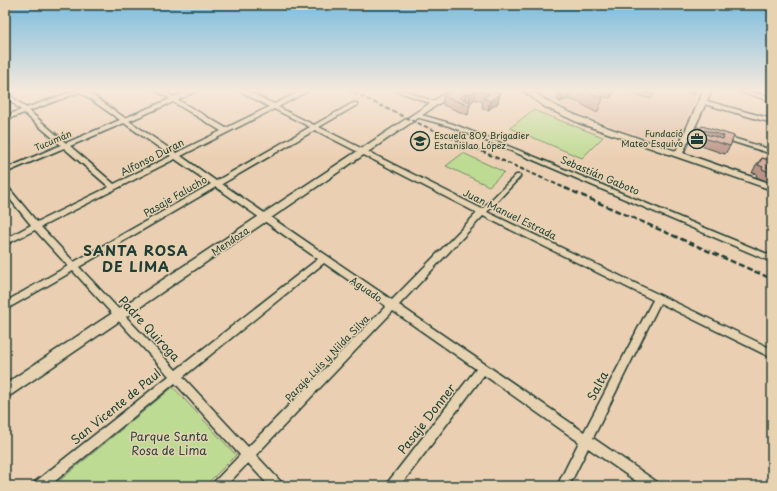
<svg xmlns="http://www.w3.org/2000/svg" width="777" height="491" font-family="'Playpen Sans',sans-serif">
<style>
.built{fill:#e1c1aa}
.green{fill:#bedb94;stroke:#6e8c64}
.lines{fill:none;stroke-linecap:round;stroke-linejoin:round}
.minor-casing{stroke:#1f3d34;stroke-width:3}
.tertiary-casing{stroke:#1f3d34;stroke-width:3}
.minor{fill:#e7d3b2;fill-rule:evenodd}
.tertiary{fill:#e7d3b2;fill-rule:evenodd}
.rail-far1{stroke:#1f3d34;stroke-width:2;stroke-dasharray:4.5 2.5;stroke-linecap:butt}
.rail{stroke:#1f3d34;stroke-width:2.5;stroke-dasharray:6 3;stroke-linecap:butt}
.wall{fill:#b99487;stroke:#1f3d34}
.shaded-wall{fill:#96786e;stroke:#1f3d34}
.building{fill:#d7ac9d;stroke:#1f3d34;fill-rule:evenodd}
.labels{text-anchor:middle;stroke-width:3;stroke-linejoin:round;paint-order:stroke}
.far-poi-label{font-size:9px;fill:#1f3d34;stroke:#e7d3b2;text-anchor:end}
.far-street-label{font-size:9px;fill:#1f3d34;stroke:#e7d3b2}
.street-label{font-size:10px;fill:#1f3d34;stroke:#e7d3b2}
.near-street-label{font-size:12px;fill:#1f3d34;stroke:#e7d3b2}
.near-park-label{font-size:12px;fill:#274539;stroke:#e7d3b2}
.district-label{font-size:14px;font-weight:bold;letter-spacing:1px;fill:#1f3d34;stroke:#e7d3b2}
</style>
<rect width="100%" height="100%" fill="#ebcfb2"/>
<filter id="ink" filterUnits="userSpaceOnUse"><feTurbulence type="fractalNoise" baseFrequency=".025" numOctaves="2"/><feDisplacementMap in="SourceGraphic" scale="8" xChannelSelector="R" yChannelSelector="G"/><feConvolveMatrix kernelMatrix="1 2 1 2 8 2 1 2 1" color-interpolation-filters="sRGB"/></filter>
<g filter="url(#ink)">
<polygon class="built" points="536,90 700,90 674,146 668,146 576,113 555,102"/>
<g class="green">
<polygon points="533,110 603,137 582,158 510,128"/>
<polygon points="463,153 504,172 489,186 446,166"/>
<polygon points="173,387 236,455 205,486 53,486"/>
</g>
<g class="lines">
<defs>
<g id="minor">
<path d="M77 90H85L125 118 170 99 155 90H161L174 97 192 90H199L178 100 226 128 269 107 238 90H245L274 104 303 90H310L278 107 314 125 353 103H357V105L319 127 482 209 516 175H520V177L487 212 772 349V358L660 303 593 438 657 482 659 486H643L588 448 569 486H557L579 442 484 375 400 486H386L388 482 476 369 393 311 256 455 281 482 283 486H269L248 463 226 486H212L214 482 240 455 175 383 49 486H33L35 482 169 376 73 271 5 310V302L68 266 35 230 5 245V239L31 225 5 193V186H7L37 222 109 187 64 148 5 173V169L61 145 24 113 5 120V116L21 110 5 96V91L26 108ZM80 92 120 120 66 143 29 111ZM173 102 221 131 176 153 129 121ZM274 109 310 127 216 181 181 156ZM124 123 171 156 114 184 70 146ZM315 130 477 213 392 300 222 184ZM175 159 211 184 74 262 41 227ZM216 187 318 259 176 370 79 267ZM483 216 653 300 584 432 399 305ZM324 263 386 306 248 447 183 377Z"/>
<polygon points="395,90 403,90 437,103 432,104"/>
<polygon points="734,90 743,90 772,97 772,101"/>
<polygon points="703,100 772,119 772,123 701,103 700,102"/>
<polygon points="418,114 453,124 535,157 772,256 772,262 531,159 449,126 416,117 416,115"/>
<polygon points="723,135 772,150 772,154 721,138 721,136"/>
</g>
<g id="tertiary">
<polygon points="450,90 459,90 5,399 5,384"/>
<path d="M522 90C535 89 541 98 552 104 591 124 634 136 676 151L704 90H712L683 153 772 184V190L579 123 545 107Z"/>
</g>
</defs>
<use href="#minor" class="minor-casing"/>
<use href="#tertiary" class="tertiary-casing"/>
<use href="#minor" class="minor"/>
<use href="#tertiary" class="tertiary"/>
<polyline class="rail-far1" points="348,90 411,120 567,189"/>
<polyline class="rail" points="565,188 772,279"/>
</g>
<g class="wall">
<polygon points="452,90 490,90 500,93 498,103 488,110 482,108 483,102 475,99 470,103 468,115 443,105 443,96"/>
<polygon points="556,90 616,90 610,98 601,96 603,99 597,113 578,102 568,99 560,102 557,100 560,92"/>
<polygon points="634,90 653,90 653,95 651,99 632,94"/>
<polygon points="686,90 696,90 693,95 685,92"/>
<polygon points="702,126 734,136 730,146 725,154 689,142 697,127 701,128"/>
<polygon points="762,158 772,161 772,183 756,177 757,174 752,173 756,165"/>
</g>
<g class="shaded-wall">
<polygon points="476,90 475,99 469,104 470,94"/>
<polygon points="564,90 571,90 568,99 560,102"/>
<polygon points="613,90 615,90 614,93 610,98"/>
<polygon points="466,93 465,102 459,98"/>
<polygon points="500,93 498,103 488,110 490,101"/>
</g>
<g class="building">
<polygon points="452,90 476,90 470,94 466,93 459,98 470,102 470,106 443,96"/>
<polygon points="477,90 490,90 500,93 490,101 483,98 489,94"/>
<polygon points="585,90 598,90 603,99"/>
<polygon points="637,90 653,90 656,91 653,94"/>
<path d="M702 126 734 136 730 146 693 135 697 127 701 128ZM704 130 724 136 723 139 702 133Z"/>
<polygon points="762,158 772,161 772,166 768,165 767,168 772,169 772,173 762,169 763,167 758,165"/>
</g>
</g>
<linearGradient id="sky" x2="0" y2="1"><stop stop-color="#7bbce0"/><stop offset="0.57" stop-color="#f6e9dc"/><stop offset="1" stop-color="#f6e9dc" stop-opacity="0"/></linearGradient>
<rect width="777" height="159" fill="url(#sky)"/>
<defs>
<symbol id="office-ring" viewBox="-11 -11 22 22"><circle r="9.5" fill="#e7d3b2" stroke="#1f3d34" stroke-width="1.5"/><path d="M-6-3h4V-5.5h4V-3h4V5H-6ZM-1-4.5V-3h2v-1.5ZM-6 0V1H6V0Z" fill="#1f3d34"/></symbol>
<symbol id="school-ring" viewBox="-11 -11 22 22"><circle r="9.5" fill="#e7d3b2" stroke="#1f3d34" stroke-width="1.5"/><path d="M0-5L7-2L0 1L-7-2ZM-4 1L0 2.5L4 1V4Q0 6-4 4Z" fill="#1f3d34"/></symbol>
</defs>
<g fill-rule="evenodd">
<use href="#office-ring" x="686" y="128" width="22" height="22"/>
<use href="#school-ring" x="409" y="130" width="22" height="22"/>
</g>
<g class="labels">
<g class="far-poi-label">
<text x="683" y="137">Fundació<tspan x="683" dy="10">Mateo Esquivo</tspan></text>
<text x="434" y="139" text-anchor="start">Escuela 809 Brigadier<tspan x="434" dy="10">Estanislao López</tspan></text>
</g>
<g class="far-street-label">
<text transform="translate(53 141) rotate(-23)" y="3">Tucumán</text>
</g>
<g class="street-label">
<text transform="translate(152 157) rotate(-27)" y="4">Alfonso Duran</text>
<text transform="translate(600 175) rotate(23)" y="4">Sebastián Gaboto</text>
<text transform="translate(175 196) rotate(-30)" y="4">Pasaje Falucho</text>
<text transform="translate(510 214) rotate(26)" y="4">Juan Manuel Estrada</text>
<text transform="translate(230 241) rotate(-34)" y="4">Mendoza</text>
<text transform="translate(366 289) rotate(34)" y="4">Aguado</text>
<text transform="translate(327 358) rotate(-46)" y="4">Paraje Luis y Nilda Silva</text>
</g>
<g class="near-street-label">
<text transform="translate(149 329) rotate(47)" y="4">Padre Quiroga</text>
<text transform="translate(598 386) rotate(-63)" y="4">Salta</text>
<text transform="translate(116 407) rotate(-39)" y="4">San Vicente de Paul</text>
<text transform="translate(427 419) rotate(-52)" y="4">Pasaje Donner</text>
</g>
<g class="near-park-label">
<text x="169" y="441">Parque Santa<tspan x="169" dy="14">Rosa de Lima</tspan></text>
</g>
<g class="district-label">
<text x="136" y="256">SANTA ROSA<tspan x="136" dy="16">DE LIMA</tspan></text>
</g>
</g>
<rect width="777" height="491" fill="none" stroke="#e7d3b2" stroke-width="20"/>
<rect x="10" y="10" width="757" height="471" fill="none" stroke="#1f3d34" stroke-width="1.5" filter="url(#ink)"/>
</svg>
